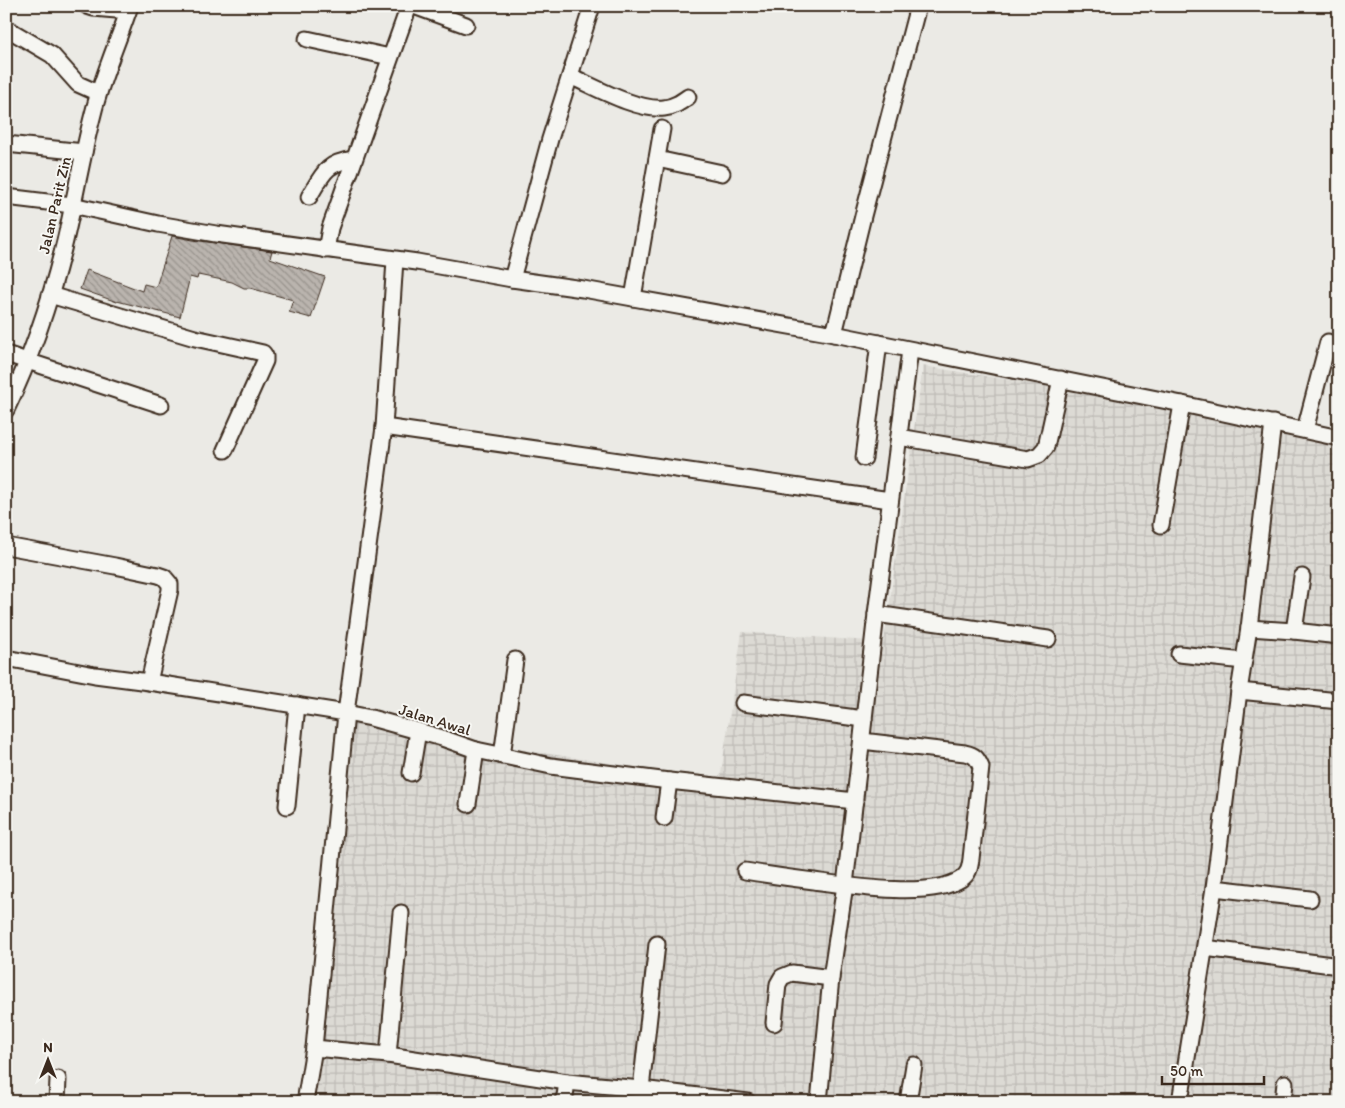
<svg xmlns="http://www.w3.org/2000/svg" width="1345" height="1108" font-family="Itim,sans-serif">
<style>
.industrial{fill:url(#industrial-grid)}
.building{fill:url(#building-back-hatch);stroke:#3b2a1e}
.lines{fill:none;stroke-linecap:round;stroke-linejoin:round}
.minor-casing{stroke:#3b2a1e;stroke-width:19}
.minor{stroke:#f6f6f2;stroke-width:15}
.labels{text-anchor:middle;stroke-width:4;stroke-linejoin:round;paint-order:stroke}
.street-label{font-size:16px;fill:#3b2a1e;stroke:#f6f6f2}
</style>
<defs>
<pattern id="industrial-grid" width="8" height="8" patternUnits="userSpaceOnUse" patternTransform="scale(1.25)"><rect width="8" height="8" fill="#dcdad4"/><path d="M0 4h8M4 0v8" fill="none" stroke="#bebbb6"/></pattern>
<pattern id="building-back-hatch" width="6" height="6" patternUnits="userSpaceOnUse" patternTransform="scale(1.25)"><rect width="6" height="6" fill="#bab4ae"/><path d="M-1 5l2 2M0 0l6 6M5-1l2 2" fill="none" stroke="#98938d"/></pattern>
</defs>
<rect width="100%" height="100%" fill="#ebeae5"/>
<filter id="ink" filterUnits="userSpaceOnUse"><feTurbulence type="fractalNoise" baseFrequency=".02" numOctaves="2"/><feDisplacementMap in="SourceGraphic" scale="10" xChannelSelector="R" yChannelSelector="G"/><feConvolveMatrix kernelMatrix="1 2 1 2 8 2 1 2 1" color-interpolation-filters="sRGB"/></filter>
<g filter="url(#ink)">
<polygon class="industrial" points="923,366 1339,433 1339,1102 313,1102 345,723 720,780 742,632 884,642"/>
<polygon class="building" points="172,236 193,240 272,251 270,258 325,277 311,318 289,312 293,300 250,288 244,288 232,282 198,275 197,279 190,277 180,317 117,301 117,302 80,289 87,270 142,291 144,284 156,287"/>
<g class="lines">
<defs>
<g id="minor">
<polyline points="87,6 93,8 128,11"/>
<polyline points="414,6 466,25"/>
<polyline points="6,28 52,55 78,84 98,93"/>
<polyline points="307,39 390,57"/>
<path d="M570 76C595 87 637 111 664 108 674 107 681 102 688 97"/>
<polyline points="6,144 84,152"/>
<polyline points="657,159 722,173"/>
<polyline points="6,197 72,205 158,224 216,234 417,262 512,279 583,289 834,334 1182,404 1339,438"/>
<path d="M309 197C323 174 325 163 354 159"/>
<polyline points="326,250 330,228 409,6"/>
<polyline points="512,279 550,139 592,6"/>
<polyline points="50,295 195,338 263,353 265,356 265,361 225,450"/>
<polyline points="633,298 662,129"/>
<polyline points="834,334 863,216 918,6"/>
<polyline points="6,354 161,405"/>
<path d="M6 410C32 356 51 299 65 241 75 199 82 156 93 114 102 77 118 42 130 6"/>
<polyline points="384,427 890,500"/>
<polyline points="1305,430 1328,342"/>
<polyline points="899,437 1028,459 1039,455 1046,447 1061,379"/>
<polyline points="864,458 879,343"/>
<polyline points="1161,525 1182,404"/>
<polyline points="6,546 115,566 158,575 164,577 170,584 170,590 149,682"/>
<polyline points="876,614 1048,639"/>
<polyline points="1249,628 1294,631 1339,636"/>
<polyline points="1294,631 1302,577"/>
<polyline points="1179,654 1244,661"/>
<polyline points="6,658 95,675 149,682 346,713 371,718 418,731 442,738 476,750 551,766 669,781 855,801"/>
<polyline points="1239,691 1339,701"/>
<polyline points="743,703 864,719"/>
<polyline points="502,756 515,660"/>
<polyline points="411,773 418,731"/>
<polyline points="468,804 476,750"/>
<polyline points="287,806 297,705"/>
<polyline points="664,818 669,781"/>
<path d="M745 871C768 875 791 878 814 881 850 886 930 899 961 879 969 874 970 867 971 859L981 767C977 758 975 755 965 753L862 741"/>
<polyline points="1214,888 1310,899"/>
<polyline points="1205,948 1339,966"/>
<polyline points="774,1023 778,984 782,977 792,973 831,978"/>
<polyline points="314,1048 388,1055 567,1082 641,1089 748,1102"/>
<polyline points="388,1055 401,913"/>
<polyline points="641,1089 657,944"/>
<polyline points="57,1102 58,1079"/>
<polyline points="305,1102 314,1048 346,713 384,427 395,260"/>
<polyline points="562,1102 565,1096 567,1082"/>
<polyline points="819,1102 831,978 845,885 876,614 910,350"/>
<polyline points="908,1102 914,1065"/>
<polyline points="1180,1102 1214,888 1239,691 1249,628 1273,423"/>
<polyline points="1283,1102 1285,1083"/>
</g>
</defs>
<use href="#minor" class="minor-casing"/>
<use href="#minor" class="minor"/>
</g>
</g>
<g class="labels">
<g class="street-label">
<text transform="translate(54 205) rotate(-77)" y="6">Jalan Parit Zin</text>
<text transform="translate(435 719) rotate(17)" y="6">Jalan Awal</text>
</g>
</g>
<rect width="1345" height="1108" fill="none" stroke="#f6f6f2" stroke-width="25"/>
<rect x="12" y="12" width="1320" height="1083" fill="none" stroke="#3b2a1e" stroke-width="2" filter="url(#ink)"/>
<g transform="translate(48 1060)" stroke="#f6f6f2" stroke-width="4" paint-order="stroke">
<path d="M0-4L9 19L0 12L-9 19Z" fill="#3b2a1e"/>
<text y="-8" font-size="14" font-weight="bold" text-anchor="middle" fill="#3b2a1e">N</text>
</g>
<path d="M1162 1076v8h102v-8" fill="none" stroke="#3b2a1e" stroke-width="2.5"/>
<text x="1170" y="1076" font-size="15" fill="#3b2a1e" stroke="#f6f6f2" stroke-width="4" paint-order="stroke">50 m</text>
</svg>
